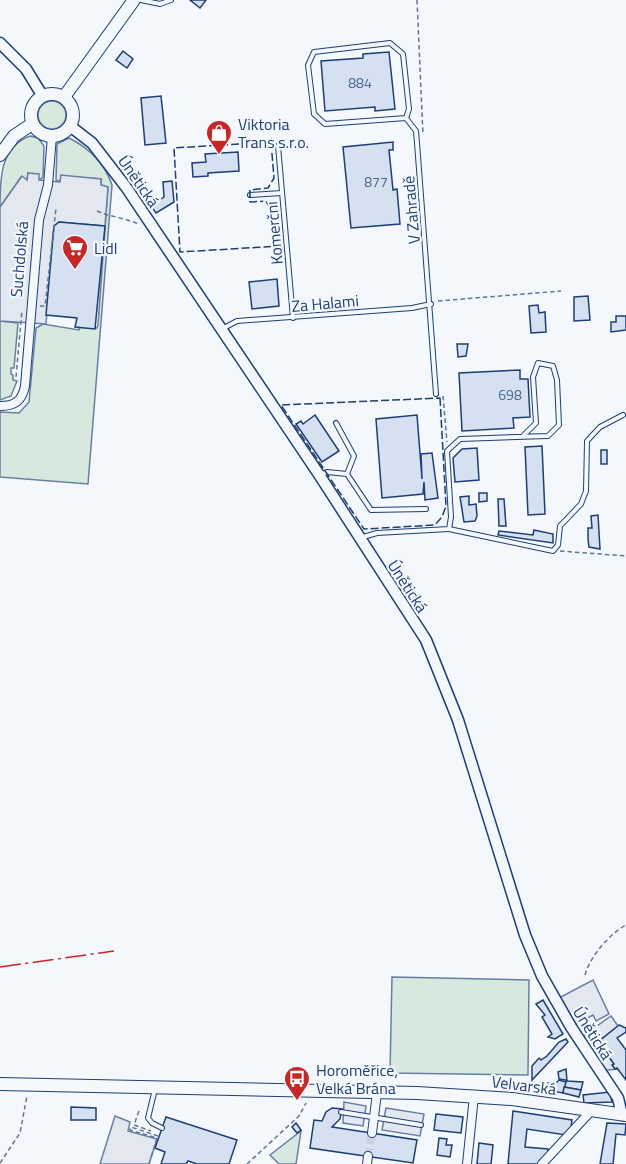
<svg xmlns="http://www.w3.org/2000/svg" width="626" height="1164" font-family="'Titillium Web',sans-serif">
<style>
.green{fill:#d7e8df;stroke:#687fa3;stroke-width:1.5}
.parking{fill:#e3e8f0;stroke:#687fa3;stroke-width:1.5}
.building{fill:#d5e0f0;stroke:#1d3f73;stroke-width:1.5}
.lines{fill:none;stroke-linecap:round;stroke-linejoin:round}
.minor-tunnel{stroke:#c9d2e0;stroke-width:8;stroke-dasharray:8 4;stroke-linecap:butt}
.service-casing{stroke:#1d3f73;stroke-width:6}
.minor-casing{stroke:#1d3f73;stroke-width:10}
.tertiary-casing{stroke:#1d3f73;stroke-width:13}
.secondary-casing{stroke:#1d3f73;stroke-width:14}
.path{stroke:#5e769c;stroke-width:1.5;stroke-dasharray:4.5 3;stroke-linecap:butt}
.service{stroke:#f4f7fb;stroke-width:4}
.minor{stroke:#f4f7fb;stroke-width:8}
.tertiary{stroke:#f4f7fb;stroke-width:10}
.secondary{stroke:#f4f7fb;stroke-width:12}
.fence{stroke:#1d3f73;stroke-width:1.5;stroke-dasharray:8 3;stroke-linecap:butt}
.power{stroke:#c62828;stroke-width:1.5;stroke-dasharray:21 4.5 3 4.5;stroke-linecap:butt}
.labels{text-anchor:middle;stroke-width:4.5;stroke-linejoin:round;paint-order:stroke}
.number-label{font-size:14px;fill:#4b6792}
.poi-label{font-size:16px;fill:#1d3f73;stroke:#f4f7fb;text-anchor:start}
.street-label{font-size:16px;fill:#1d3f73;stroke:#f4f7fb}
</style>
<rect width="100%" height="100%" fill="#f4f7fb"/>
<g class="green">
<circle cx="52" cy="115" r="14"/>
<path d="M30 136 38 138 44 146 43 177 39 180 28 173 27 180 21 177 0 207C0 179 0 147 30 136Z"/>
<path d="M69 138C89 148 105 164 112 185L88 484 0 477V412L19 413 29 402 36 328 43 324 79 330 80 326 97 328 98 325 108 187 101 185V179L61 176 60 182 56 180 57 144Z"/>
<polygon points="0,321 18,323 14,368 11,368 11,374 13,375 13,380 17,381 11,396 0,400"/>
<polygon points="392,977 529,980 528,1075 390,1073"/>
<polygon points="301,1131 296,1164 279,1164 270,1155"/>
</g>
<g class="parking">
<polygon points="28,173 39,174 39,180 60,182 61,175 101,179 101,185 108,187 105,226 59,222 54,227 46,324 0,321 0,207 22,176 27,180"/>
<polygon points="593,980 609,1014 596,1021 593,1015 571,1027 555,1000"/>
<polygon points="611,1016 618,1026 598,1042 618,1069 599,1071 579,1039"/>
<polygon points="344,1102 366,1106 363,1126 343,1123"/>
<polygon points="386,1108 424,1114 420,1136 382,1130"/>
<polygon points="115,1116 130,1122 128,1131 157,1139 149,1164 100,1164"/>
</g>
<g class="building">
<polygon points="190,0 206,0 200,8"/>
<polygon points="123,51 133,59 127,68 116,60"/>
<polygon points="389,52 395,109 375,111 375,107 325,111 321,61 363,58 363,54"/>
<polygon points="161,96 166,143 145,145 141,98"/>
<polygon points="393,142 393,150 389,150 393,190 397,189 400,224 351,228 343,147"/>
<polygon points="238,152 239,171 208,173 208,176 193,177 192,163 206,162 205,154"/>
<polygon points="172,181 174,202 156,213 151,206 164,197 163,182"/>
<polygon points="59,222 105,226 95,329 75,327 77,318 46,315 54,226"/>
<polygon points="277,279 279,306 252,309 249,282"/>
<polygon points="588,296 590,320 574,321 574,297"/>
<polygon points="538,305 539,313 545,312 546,332 531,333 529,306"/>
<polygon points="616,316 626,316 626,330 611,332 611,322 616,322"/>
<polygon points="457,344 468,344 466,356 458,357"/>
<polygon points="520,370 520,379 528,379 530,417 513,418 514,428 462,431 459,373"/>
<polygon points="315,415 339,451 322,462 296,424 301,421 303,424"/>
<polygon points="417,415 422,479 421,454 432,453 438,498 425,500 424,482 423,494 382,498 376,419"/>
<polygon points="542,446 545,514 528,515 525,447"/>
<polygon points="477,448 479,480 455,482 453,458 462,449"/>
<rect x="601" y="450" width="6" height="14"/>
<polygon points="479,493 487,493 487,501 479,502"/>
<polygon points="469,496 469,505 476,504 477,516 475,521 464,522 460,497"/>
<polygon points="498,499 504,499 506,526 499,526"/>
<polygon points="598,515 600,549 589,547 588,539 588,528 592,528 591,516"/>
<polygon points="534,530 553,534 553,543 498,535 499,531 533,535"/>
<polygon points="543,1000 563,1034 555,1039 548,1037 552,1034 542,1017 545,1015 536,1004"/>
<polygon points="619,1025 626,1028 626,1032 617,1038 626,1050 626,1080 617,1068 615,1069 612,1065 614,1064 598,1042"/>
<polygon points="566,1039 568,1042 532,1080 532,1066 539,1058 541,1060 547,1056 559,1042"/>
<polygon points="566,1069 567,1081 583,1082 581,1090 564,1087 566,1080 559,1079 558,1072"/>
<polygon points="559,1080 566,1082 563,1093 546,1090 548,1083 555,1084"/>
<polygon points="564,1087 581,1090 579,1097 563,1093"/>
<polygon points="610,1092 612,1102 584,1103 583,1095"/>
<polygon points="71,1107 96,1108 96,1120 71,1120"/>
<polygon points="332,1108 342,1109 340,1119 332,1127 417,1140 413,1163 310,1148 314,1120 322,1121 326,1112"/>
<polygon points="513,1111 572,1120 571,1127 566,1135 527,1129 525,1147 548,1149 547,1158 541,1164 508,1164"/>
<polygon points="436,1114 463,1117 461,1133 434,1130"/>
<polygon points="166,1117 237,1140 229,1164 197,1164 188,1161 186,1164 161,1164 165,1152 155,1148"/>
<polygon points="296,1123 301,1130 297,1133 292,1127"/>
<polygon points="607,1123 626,1124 625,1135 616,1134 613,1164 600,1164"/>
<polygon points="439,1138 447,1139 446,1145 452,1145 450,1157 437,1155"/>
<polygon points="479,1143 493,1145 491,1164 477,1164"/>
</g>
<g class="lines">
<polyline class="minor-tunnel" points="368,1156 372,1133"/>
<defs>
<g id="service">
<polyline points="141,0 160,4 171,0"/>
<polyline points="406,118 325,124 314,114 308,65 314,52 390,43 403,54 409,109 406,118 416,131 417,143 436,394"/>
<polyline points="278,146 293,318"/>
<polyline points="250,195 282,193"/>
<polyline points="222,329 237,321 412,308 431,304"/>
<polyline points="336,423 354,456 347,474"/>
<polyline points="320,475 327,472 347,474 371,510 426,509"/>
<polyline points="449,529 553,551 558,545 560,526 581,504 586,491 587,441 600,427 623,415"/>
<polyline points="363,537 377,533 449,529 451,517 447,451 460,439 548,436 559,425 557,380 553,366 538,363 533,377 536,423 523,436"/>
<polyline points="155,1089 148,1118 152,1123 162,1128"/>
<polyline points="341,1112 421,1125"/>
</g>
<g id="minor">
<path d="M0 406C15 406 22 401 25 386L39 220 48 185 52 136"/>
<polyline points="372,1133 377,1093"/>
<polyline points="367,1164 368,1156"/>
<polyline points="467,1164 474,1096"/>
<polyline points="542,1164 591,1111"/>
</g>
<g id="tertiary">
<polyline points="0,43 26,69 42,95"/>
<polyline points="70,126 92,143 126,187 320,476 426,640 458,720 525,935 542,976 571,1027 618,1098 622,1115"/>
</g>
<g id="secondary">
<circle cx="52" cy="115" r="21"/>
<polyline points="64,97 134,0"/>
<polyline points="0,155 14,136 32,124"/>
<polyline points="0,1084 417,1093 512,1099 626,1115"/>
</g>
</defs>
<use href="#service" class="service-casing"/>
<use href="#minor" class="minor-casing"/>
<use href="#tertiary" class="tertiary-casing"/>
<use href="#secondary" class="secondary-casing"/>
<g class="path">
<polyline points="417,0 423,135"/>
<path d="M97 211C107 216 133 220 138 224"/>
<polyline points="438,301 561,291"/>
<polyline points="40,306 45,306 56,208"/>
<polyline points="16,377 22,310"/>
<polyline points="443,396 447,442"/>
<polyline points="560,551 626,556"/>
<path d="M585 975C590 957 609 934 626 925"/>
<polyline points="139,1111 134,1125 151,1131"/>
<polyline points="0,1163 20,1133 27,1096"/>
<polyline points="149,1164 157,1138 130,1130 131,1127 158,1136 158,1133"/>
<polyline points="247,1164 299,1116 306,1103"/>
</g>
<use href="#service" class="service"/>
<use href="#minor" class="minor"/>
<use href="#tertiary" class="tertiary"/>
<use href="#secondary" class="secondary"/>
<g class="fence">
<polygon points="271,142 274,178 268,188 250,190 250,202 268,201 277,208 280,246 180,252 174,148"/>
<polygon points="440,398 446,506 442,517 435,525 364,529 281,405"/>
</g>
<polyline class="power" points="0,967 114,951"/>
</g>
<defs>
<symbol id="shop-pin" viewBox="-11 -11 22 30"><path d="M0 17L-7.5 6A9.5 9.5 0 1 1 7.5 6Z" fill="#c62828" stroke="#f4f7fb"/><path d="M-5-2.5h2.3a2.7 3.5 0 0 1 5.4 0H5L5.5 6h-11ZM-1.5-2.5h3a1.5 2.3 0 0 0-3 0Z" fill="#fff"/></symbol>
<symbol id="supermarket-pin" viewBox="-11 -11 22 30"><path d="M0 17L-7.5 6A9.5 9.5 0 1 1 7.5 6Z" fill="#c62828" stroke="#f4f7fb"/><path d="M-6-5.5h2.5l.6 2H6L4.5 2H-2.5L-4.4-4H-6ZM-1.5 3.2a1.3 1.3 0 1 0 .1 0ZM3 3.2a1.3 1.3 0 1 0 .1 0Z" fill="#fff"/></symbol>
<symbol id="bus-pin" viewBox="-11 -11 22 30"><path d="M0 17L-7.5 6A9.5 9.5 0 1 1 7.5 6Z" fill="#c62828" stroke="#f4f7fb"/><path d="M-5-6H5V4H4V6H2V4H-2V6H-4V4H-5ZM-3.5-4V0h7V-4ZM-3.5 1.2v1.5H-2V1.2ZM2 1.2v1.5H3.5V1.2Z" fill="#fff"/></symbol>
</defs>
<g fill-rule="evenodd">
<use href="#shop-pin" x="204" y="118" width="30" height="40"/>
<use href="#supermarket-pin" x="60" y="233" width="30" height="40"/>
<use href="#bus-pin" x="282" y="1064" width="30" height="40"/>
</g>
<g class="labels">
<g class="number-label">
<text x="360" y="88">884</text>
<text x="376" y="187">877</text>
<text x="510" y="400">698</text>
</g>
<g class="poi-label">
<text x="238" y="130">Viktoria<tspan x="238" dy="18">Trans s.r.o.</tspan></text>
<text x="94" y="254">Lidl</text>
<text x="316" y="1076">Horoměřice,<tspan x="316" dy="18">Velká Brána</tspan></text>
</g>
<g class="street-label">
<text transform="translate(139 181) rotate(55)" y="6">Únětická</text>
<text transform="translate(411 210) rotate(-95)" y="6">V Zahradě</text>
<text transform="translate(274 233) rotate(-95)" y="6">Komerční</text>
<text transform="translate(19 259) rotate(-85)" y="6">Suchdolská</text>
<text transform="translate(325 303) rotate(-5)" y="6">Za Halami</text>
<text transform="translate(408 586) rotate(57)" y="6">Únětická</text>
<text transform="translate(593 1033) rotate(58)" y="6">Únětická</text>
<text transform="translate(524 1085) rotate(7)" y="6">Velvarská</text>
</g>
</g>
</svg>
